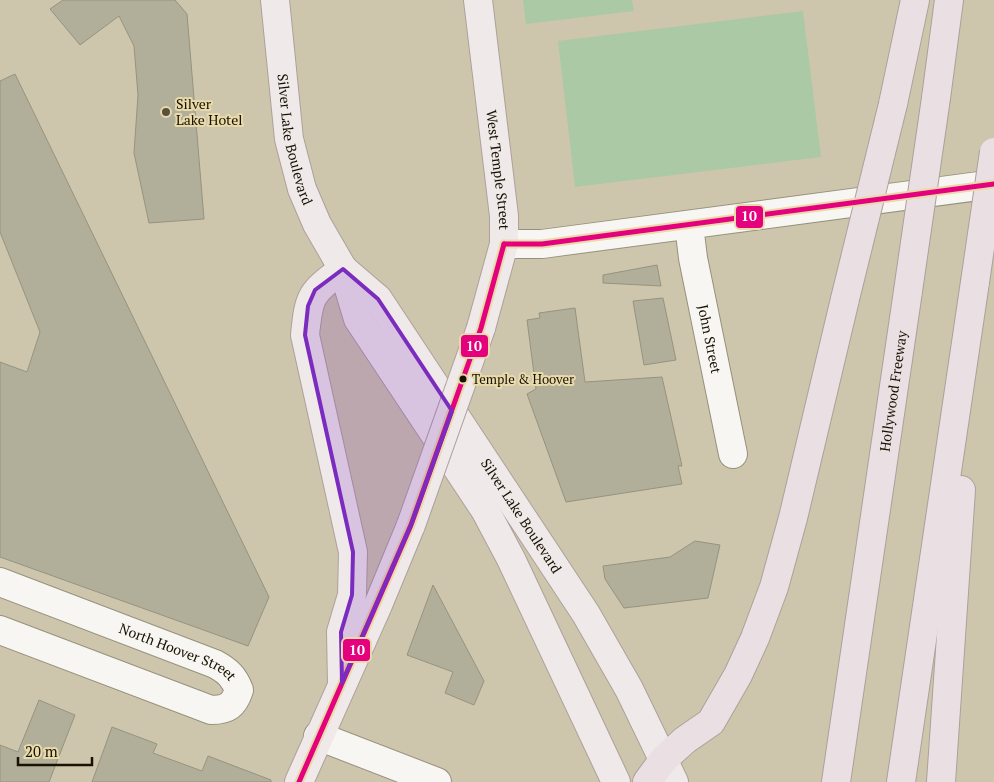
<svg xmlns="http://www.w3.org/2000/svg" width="994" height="782" font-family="'PT Serif',serif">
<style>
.green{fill:#acc9a5}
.building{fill:#b1ae9a;stroke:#96937e}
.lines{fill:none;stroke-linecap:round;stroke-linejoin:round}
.minor-casing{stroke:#96917d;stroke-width:30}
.major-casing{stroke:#ada09b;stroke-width:30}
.highway-casing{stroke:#ada09b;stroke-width:30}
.minor{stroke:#f8f6f3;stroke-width:28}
.major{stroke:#efe9e9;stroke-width:28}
.highway{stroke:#eae0e3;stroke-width:28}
.major-bridge-casing{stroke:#ada09b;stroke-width:30;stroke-linecap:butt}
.highway-bridge-casing{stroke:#ada09b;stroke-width:30;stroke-linecap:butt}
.major-bridge{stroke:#efe9e9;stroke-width:28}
.highway-bridge{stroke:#eae0e3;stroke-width:28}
.bus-1-casing{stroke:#e9daab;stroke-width:9}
.bus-1{stroke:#e5007d;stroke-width:5}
.marked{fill:#7b2cbf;fill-opacity:0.2;stroke:#7b2cbf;stroke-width:4;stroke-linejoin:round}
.poi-dot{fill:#58513d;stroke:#e9daab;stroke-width:2}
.bus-dot{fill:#181202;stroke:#e9daab;stroke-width:2}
.labels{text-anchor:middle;stroke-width:4;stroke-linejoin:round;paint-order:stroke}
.bus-label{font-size:13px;fill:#181202;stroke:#e9daab;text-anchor:start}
.poi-label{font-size:14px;fill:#181202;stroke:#e9daab;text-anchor:start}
.street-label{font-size:14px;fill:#181202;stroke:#e9daab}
.line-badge{stroke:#e9daab;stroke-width:2}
.badge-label{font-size:14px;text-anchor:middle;font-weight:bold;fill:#fff}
</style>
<rect width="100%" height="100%" fill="#cec6ac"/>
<g class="green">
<polygon points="523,0 632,0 634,11 526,24"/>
<polygon points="803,11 821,157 575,187 558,41"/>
</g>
<g class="building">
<polygon points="63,0 175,0 187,14 204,219 149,223 134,153 138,95 134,46 119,16 80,45 50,9"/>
<polygon points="15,74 269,597 248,646 0,557 0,362 27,372 40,332 0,232 0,81"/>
<polygon points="657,265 661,286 603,283 603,275"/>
<polygon points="663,298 676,360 644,365 633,301"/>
<polygon points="575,308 585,382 662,377 682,466 678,466 682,484 566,502 527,394 536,389 527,320 540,318 539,313"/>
<polygon points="695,541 720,545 708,598 624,608 605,579 603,566 670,557"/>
<polygon points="433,585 484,681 474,705 445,693 453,672 407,655"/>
<polygon points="39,700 75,715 49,782 0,782 0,745 18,752"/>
<polygon points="112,727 157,744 153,753 202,771 208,756 271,780 271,782 92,782"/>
</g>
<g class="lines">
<defs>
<g id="minor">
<path id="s1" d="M689 225 693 258 733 454"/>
<polyline points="504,244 542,244 994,184"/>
<path id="s2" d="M0 582 215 664C228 671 234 677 239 690 234 705 228 710 211 710L0 630"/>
<polyline points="318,736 437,782"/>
</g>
<g id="major">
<path id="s3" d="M275 0 289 139 302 189 317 224 343 269 358 319 485 510 511 559 616 782"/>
<path id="s4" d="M478 0 504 216V244L481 328"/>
<path id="s5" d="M343 269 378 299 586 614 629 689 674 782"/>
<path d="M342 683 341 632 352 595 353 552 305 335C309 294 311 293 343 269"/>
<polyline points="299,782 378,605 411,525"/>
</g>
<g id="highway">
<polyline points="936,98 949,0"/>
<polyline points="893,104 915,0"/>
<polyline points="647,782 664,759 685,740 711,722 738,675 755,638 774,587 793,518 845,299"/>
<path id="s6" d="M836 782 908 291"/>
<polyline points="901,782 975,282"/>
<polyline points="941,782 961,490"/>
</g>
</defs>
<use href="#minor" class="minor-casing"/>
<use href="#major" class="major-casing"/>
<use href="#highway" class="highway-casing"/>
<use href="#minor" class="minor"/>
<use href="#major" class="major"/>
<use href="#highway" class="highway"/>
<defs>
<polyline id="major-bridge" points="411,525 481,328"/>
<g id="highway-bridge">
<polyline points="975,282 994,152"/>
<polyline points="908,291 936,98"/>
<polyline points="845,299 893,104"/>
</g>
</defs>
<use href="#major-bridge" class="major-bridge-casing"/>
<use href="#highway-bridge" class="highway-bridge-casing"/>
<use href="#major-bridge" class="major-bridge"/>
<use href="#highway-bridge" class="highway-bridge"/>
<defs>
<g id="bus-1">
<polyline points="504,244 542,244 994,184"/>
<polyline points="299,782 411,525 481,328 504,244"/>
</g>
</defs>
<use href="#bus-1" class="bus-1-casing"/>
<use href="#bus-1" class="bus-1"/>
</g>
<path class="marked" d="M343 269 378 299 452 411 411 525 342 683 341 632 352 595 353 552 305 335 308 306 315 290Z"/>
<circle class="poi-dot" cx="166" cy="112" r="5"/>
<circle class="bus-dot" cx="463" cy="379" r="4.5"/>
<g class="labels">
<g class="bus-label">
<text x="472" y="384">Temple &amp; Hoover</text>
</g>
<g class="poi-label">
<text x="176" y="109">Silver<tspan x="176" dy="16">Lake Hotel</tspan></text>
</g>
<g class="street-label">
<text dy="5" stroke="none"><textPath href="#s3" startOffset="141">Silver Lake Boulevard</textPath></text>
<text dy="5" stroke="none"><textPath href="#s4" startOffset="171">West Temple Street</textPath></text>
<text dy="5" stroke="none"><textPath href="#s1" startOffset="116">John Street</textPath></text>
<text dy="5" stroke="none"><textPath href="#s6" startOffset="395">Hollywood Freeway</textPath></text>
<text dy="5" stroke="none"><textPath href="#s5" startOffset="306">Silver Lake Boulevard</textPath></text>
<text dy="5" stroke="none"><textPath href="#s2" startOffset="191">North Hoover Street</textPath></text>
</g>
</g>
<g class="line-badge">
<rect x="735" y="205" width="29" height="24" rx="5" fill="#e5007d"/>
<rect x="460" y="334" width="29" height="24" rx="5" fill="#e5007d"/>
<rect x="342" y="638" width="29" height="24" rx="5" fill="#e5007d"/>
</g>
<g class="badge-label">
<text x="749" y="221">10</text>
<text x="474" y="351">10</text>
<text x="357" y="655">10</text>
</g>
<path d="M18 757v8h74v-8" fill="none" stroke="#181202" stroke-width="2.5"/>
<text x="25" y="757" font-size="15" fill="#181202" stroke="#e9daab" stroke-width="4" paint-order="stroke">20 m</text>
</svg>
